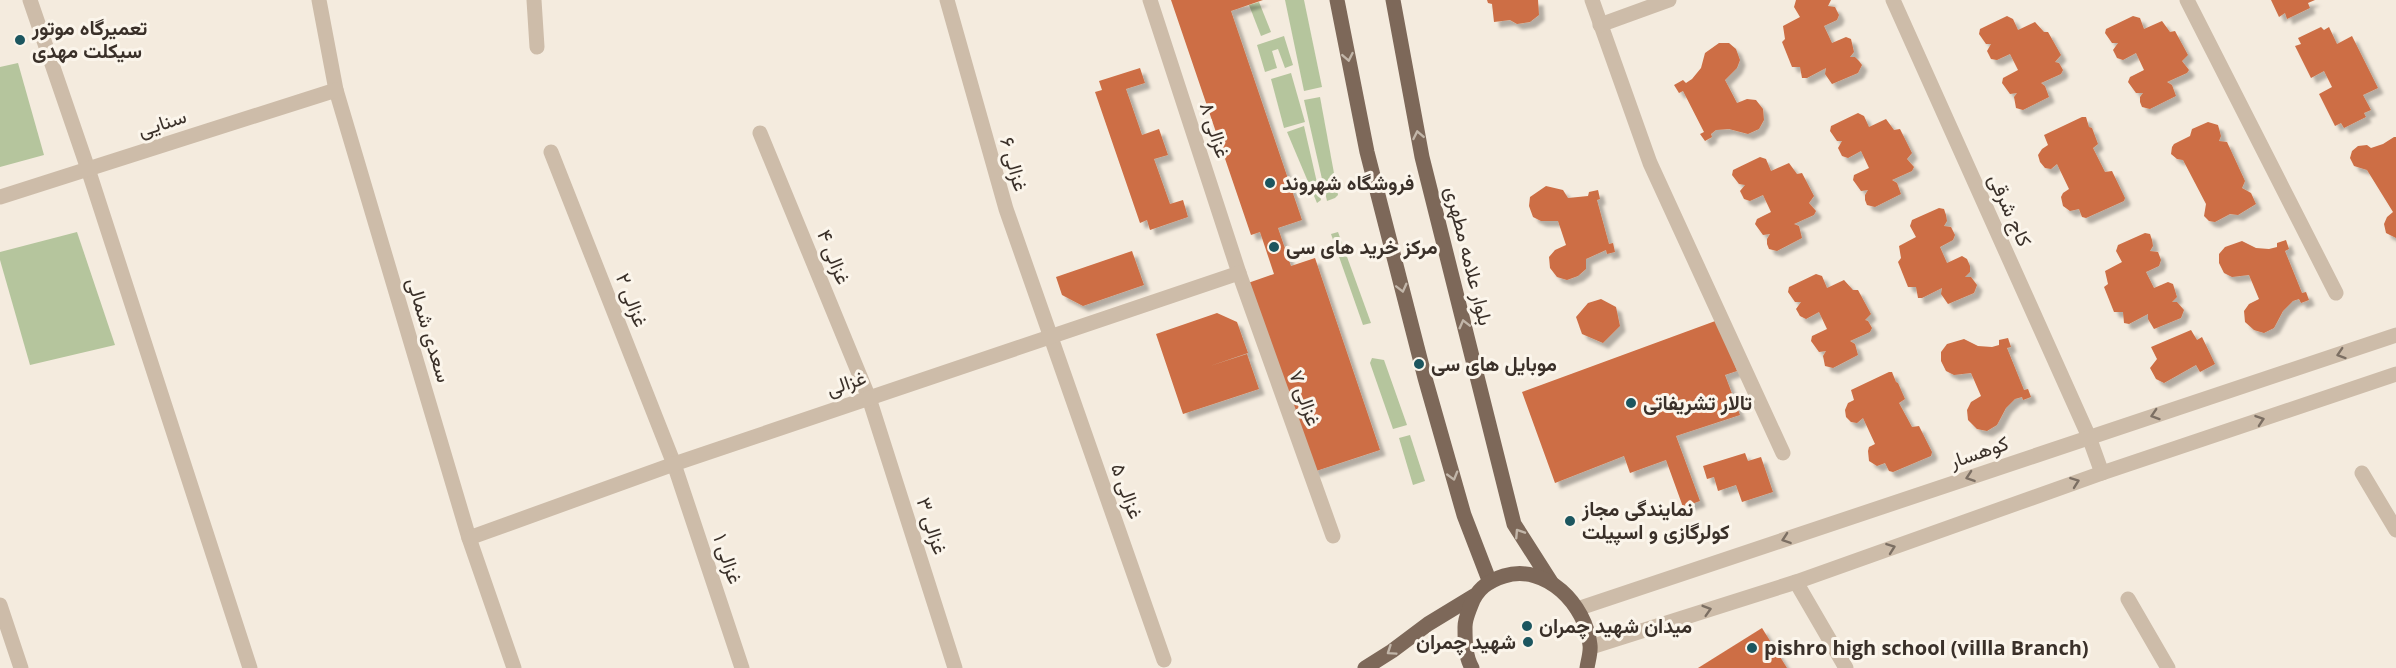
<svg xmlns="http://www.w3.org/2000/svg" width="2396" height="668" font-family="'Open Sans',Vazirmatn,sans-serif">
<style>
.green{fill:#b5c59d}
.building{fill:#cd6e44;filter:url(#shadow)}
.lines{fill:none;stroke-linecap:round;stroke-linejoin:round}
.minor{stroke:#cdbca9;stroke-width:15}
.major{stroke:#7d6859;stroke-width:15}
.oneway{stroke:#c2b6a9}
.oneway2{stroke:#7c6f63}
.poi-dot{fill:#1c565f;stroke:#fbf5eb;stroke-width:2}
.labels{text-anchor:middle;stroke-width:6;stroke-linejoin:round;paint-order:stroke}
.poi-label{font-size:20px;font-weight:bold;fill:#3a3029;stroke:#fbf5eb;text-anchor:start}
.street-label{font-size:20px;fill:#3a3029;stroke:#fbf5eb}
</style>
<defs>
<filter id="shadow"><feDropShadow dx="5.5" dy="5.5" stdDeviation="1.5" flood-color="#0004"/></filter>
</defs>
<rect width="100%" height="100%" fill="#f4ebde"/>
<g class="green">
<polygon points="1285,0 1304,0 1322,87 1304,91"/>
<polygon points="1259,2 1271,32 1261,36 1249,5"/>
<polygon points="1284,36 1293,65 1285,68 1278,49 1272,51 1277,68 1265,72 1257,45"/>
<polygon points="18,63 44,155 0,167 0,67"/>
<polygon points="1291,73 1305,122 1284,128 1271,79"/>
<polygon points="1320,97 1338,195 1335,198 1327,201 1304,100"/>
<polygon points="1304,126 1321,200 1317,203 1287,132"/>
<polygon points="77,232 115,345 30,365 0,260 0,252"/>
<polygon points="1338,232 1371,323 1363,325 1331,234"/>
<polygon points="1372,358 1384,360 1407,425 1393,429 1370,363"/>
<polygon points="1410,435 1425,481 1413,485 1399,438"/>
</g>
<g class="building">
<polygon points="1171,0 1263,0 1231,11 1302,220 1278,228 1291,266 1315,258 1380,450 1313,472 1248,283 1274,274 1260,232 1251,235"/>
<polygon points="1487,0 1538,0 1539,15 1530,22 1517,24 1510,20 1494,22 1492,4 1488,3"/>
<polygon points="1796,0 1831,0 1828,6 1835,7 1839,15 1837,20 1824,26 1832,43 1846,37 1851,39 1854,52 1850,57 1855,57 1859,61 1862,65 1858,73 1832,84 1825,74 1826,68 1807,78 1802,78 1800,67 1792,67 1782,42 1785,39 1783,26 1800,17 1794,7"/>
<polygon points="2271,0 2315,0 2308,3 2310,8 2287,19 2285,13 2279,17"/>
<polygon points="2007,16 2013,19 2018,30 2035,22 2044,32 2048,32 2061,55 2055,62 2059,63 2063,70 2061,74 2041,83 2045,86 2049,97 2023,110 2016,108 2014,97 2017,93 2010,94 2002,83 2003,78 2018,70 2010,54 1997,60 1991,59 1987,51 1991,44 1986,44 1979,34 1980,29"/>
<polygon points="2133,16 2140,18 2144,29 2162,21 2170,32 2175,31 2188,55 2182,61 2189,70 2187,73 2167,82 2172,85 2176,96 2150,109 2142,107 2140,102 2140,97 2143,93 2136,93 2128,82 2130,77 2144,70 2136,53 2123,60 2117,58 2113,50 2118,43 2112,43 2105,33 2106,29"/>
<polygon points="2321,27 2324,30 2329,27 2337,44 2352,36 2378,88 2363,95 2371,110 2364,113 2366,117 2344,128 2341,123 2335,126 2319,94 2332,87 2324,71 2311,78 2295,46 2301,44 2298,38"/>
<polygon points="1719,43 1729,43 1736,49 1740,60 1737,68 1725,80 1737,103 1747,99 1756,100 1763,109 1764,120 1759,129 1748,134 1729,129 1716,130 1711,134 1712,137 1705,141 1700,134 1704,132 1683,91 1679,93 1674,85 1683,80 1686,83 1692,79 1701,68 1705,53"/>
<polygon points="1140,68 1145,83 1126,89 1142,135 1159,129 1168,155 1154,159 1170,204 1183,200 1188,217 1150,230 1147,220 1140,223 1095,92 1102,90 1099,81"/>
<polygon points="1858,113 1864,116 1869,127 1886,119 1894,130 1900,129 1912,153 1907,159 1914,167 1912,171 1892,180 1897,183 1901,194 1875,207 1867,205 1865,200 1865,195 1868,190 1861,191 1853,180 1854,175 1869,168 1861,151 1848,158 1842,156 1838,148 1842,141 1837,141 1830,131 1831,126"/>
<polygon points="2082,117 2086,117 2089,127 2092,128 2098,144 2093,148 2105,172 2112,171 2125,198 2124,201 2086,218 2082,217 2079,209 2070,211 2063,206 2061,197 2063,193 2069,189 2057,164 2051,169 2045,168 2040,162 2038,155 2042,149 2048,145 2044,135"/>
<polygon points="2208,122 2218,125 2221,136 2219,141 2227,142 2245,181 2242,188 2251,193 2256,204 2238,215 2230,214 2215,222 2209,221 2204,216 2206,204 2183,160 2177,159 2171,154 2172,147 2174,144 2190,136 2192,129"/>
<polygon points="2394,137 2396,137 2396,238 2386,233 2384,224 2387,217 2393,212 2367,170 2354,166 2350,158 2352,151 2358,146 2367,145 2371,148 2383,144"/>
<polygon points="1760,157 1766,159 1771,171 1789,163 1797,174 1802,173 1814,196 1809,203 1816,211 1814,215 1794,224 1799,226 1802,238 1777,251 1769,249 1767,244 1767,239 1770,234 1763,235 1755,224 1757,219 1771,212 1763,195 1750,201 1744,199 1740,191 1745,185 1739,184 1732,175 1733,170"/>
<polygon points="1546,186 1563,190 1568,198 1588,196 1589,192 1598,190 1600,199 1597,200 1609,244 1613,243 1615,252 1607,254 1606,250 1586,259 1586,269 1578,276 1567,280 1557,277 1550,268 1549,257 1555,250 1566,245 1558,221 1541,221 1533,217 1529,206 1530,197"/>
<polygon points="1939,208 1944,209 1946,215 1947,221 1944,226 1951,227 1955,235 1953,240 1940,247 1947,263 1962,256 1967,259 1970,266 1970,272 1965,277 1971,277 1977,285 1974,293 1948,304 1941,294 1942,288 1922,298 1918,298 1916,287 1908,287 1898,262 1901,258 1899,246 1916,237 1910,226 1912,220"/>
<polygon points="2145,233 2150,234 2152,240 2153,246 2150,251 2158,252 2161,260 2159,266 2146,272 2154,288 2168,282 2173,284 2177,297 2172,302 2177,302 2184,310 2181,318 2154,329 2148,319 2148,314 2129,324 2124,323 2123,312 2114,312 2104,287 2108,284 2105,271 2122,262 2116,251 2118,245"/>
<polygon points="2286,240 2289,249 2285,251 2302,293 2306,292 2309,300 2301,303 2299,299 2293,301 2283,311 2274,328 2264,333 2254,330 2245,322 2244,311 2249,304 2259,299 2249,275 2232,277 2224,273 2219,263 2219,254 2225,247 2242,241 2256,248 2269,249 2277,247 2277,243"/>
<polygon points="1132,251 1144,285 1083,306 1062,295 1056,277"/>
<polygon points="1816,274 1822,276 1827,288 1844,280 1853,290 1858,290 1871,314 1865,320 1868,321 1872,328 1870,332 1850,341 1855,344 1858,355 1833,368 1825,366 1823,356 1826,351 1819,352 1811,341 1812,336 1827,329 1819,312 1806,319 1800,316 1796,309 1801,302 1795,302 1788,292 1789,287"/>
<polygon points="1601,299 1616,307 1620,326 1603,343 1582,334 1576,317 1588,303"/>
<polygon points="1217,313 1237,322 1248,353 1210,366 1247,354 1259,389 1183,414 1156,334"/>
<polygon points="1718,320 1737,371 1725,375 1740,415 1676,436 1700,501 1683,507 1666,460 1630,473 1624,456 1555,483 1522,392"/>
<polygon points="2191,330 2197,340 2202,337 2215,364 2200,372 2196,365 2164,383 2156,379 2150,368 2157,359 2151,347"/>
<polygon points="2008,338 2011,347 2007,348 2024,390 2028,389 2031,397 2023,400 2022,397 2015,399 2006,408 1997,425 1987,431 1977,429 1968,420 1967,410 1971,402 1981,396 1971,373 1954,375 1946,371 1941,361 1941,352 1947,344 1964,339 1978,346 1992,347 1999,345 1999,340"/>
<polygon points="1889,372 1892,372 1896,382 1898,383 1905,399 1899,403 1912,427 1919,426 1932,452 1931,456 1893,472 1889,471 1885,463 1877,466 1869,461 1868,451 1869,447 1875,444 1863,418 1857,423 1851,422 1846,417 1845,410 1848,403 1854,400 1851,390"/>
<polygon points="1745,453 1748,461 1761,457 1773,492 1742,502 1736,485 1718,491 1714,477 1707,479 1703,466"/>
<polygon points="1762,628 1787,668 1698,668"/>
</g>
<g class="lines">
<g class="minor">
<polyline points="30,0 88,169 250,668"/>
<polyline points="319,0 336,90 469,538 514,668"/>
<polyline points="534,0 537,47"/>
<polyline points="947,0 1006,209 1164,660"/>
<polyline points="1150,0 1239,273 1333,536"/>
<polyline points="1592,0 1650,163 1783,453"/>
<polyline points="1893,0 2089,437 2102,473"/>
<polyline points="2187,0 2336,293"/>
<polyline points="1600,25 1669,0"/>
<polyline points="760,133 869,398 955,668"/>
<polyline points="551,152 674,464 742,668"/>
<polyline points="0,197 336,90"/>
<polyline points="2362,473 2396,530"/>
<polyline points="469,538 674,464 1239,273"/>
<polyline points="1796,582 1846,668"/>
<polyline points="2128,599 2168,668"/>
<polyline points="0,605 21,668"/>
<polyline points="1577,609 2396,335"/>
<polyline points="1591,647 1796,582 2102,473 2396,374"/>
</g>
<g class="major">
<polyline points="1337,0 1367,152 1425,378 1464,515 1489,580"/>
<polyline points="1393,0 1422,157 1514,524 1551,582"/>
<polyline points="1365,668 1392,651 1428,624 1474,596"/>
<path d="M1472 668C1465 656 1465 641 1465 627 1465 619 1468 613 1471 605 1477 589 1488 581 1504 576 1546 563 1586 605 1590 645 1591 652 1588 661 1587 668"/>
</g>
</g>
<defs><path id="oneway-chevron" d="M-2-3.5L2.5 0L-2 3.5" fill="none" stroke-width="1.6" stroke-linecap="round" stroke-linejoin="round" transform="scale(1.5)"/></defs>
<g class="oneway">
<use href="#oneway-chevron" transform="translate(1348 57) rotate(79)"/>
<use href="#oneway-chevron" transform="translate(1418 135) rotate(-101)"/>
<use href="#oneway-chevron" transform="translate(1402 288) rotate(76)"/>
<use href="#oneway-chevron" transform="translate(1464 324) rotate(-104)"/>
<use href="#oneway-chevron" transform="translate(1453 476) rotate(74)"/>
<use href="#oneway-chevron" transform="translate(1519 533) rotate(-123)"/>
<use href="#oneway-chevron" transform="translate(1391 651) rotate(146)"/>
</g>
<g class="oneway2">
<use href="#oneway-chevron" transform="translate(2341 354) rotate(162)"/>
<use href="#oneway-chevron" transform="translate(2155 415) rotate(162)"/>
<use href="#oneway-chevron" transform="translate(2260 420) rotate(-19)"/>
<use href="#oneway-chevron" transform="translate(1970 477) rotate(161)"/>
<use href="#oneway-chevron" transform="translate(2075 482) rotate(-20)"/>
<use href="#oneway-chevron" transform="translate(1786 539) rotate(161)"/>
<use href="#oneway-chevron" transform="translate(1891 548) rotate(-20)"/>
<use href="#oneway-chevron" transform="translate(1707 610) rotate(-17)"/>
</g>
<g class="poi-dot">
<circle cx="20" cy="40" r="6"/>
<circle cx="1270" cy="183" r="6"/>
<circle cx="1274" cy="247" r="6"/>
<circle cx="1419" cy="364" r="6"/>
<circle cx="1631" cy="403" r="6"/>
<circle cx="1570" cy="521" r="6"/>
<circle cx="1527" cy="626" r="6"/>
<circle cx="1528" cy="642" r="6"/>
<circle cx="1752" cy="648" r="6"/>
</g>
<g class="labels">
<g class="poi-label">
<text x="32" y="35">تعمیرگاه موتور<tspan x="32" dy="23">سیکلت مهدی</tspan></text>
<text x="1282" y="190">فروشگاه شهروند</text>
<text x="1286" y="254">مرکز خرید های سی</text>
<text x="1431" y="371">موبایل های سی</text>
<text x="1643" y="410">تالار تشریفاتی</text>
<text x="1582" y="516">نمایندگی مجاز<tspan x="1582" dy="23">کولرگازی و اسپیلت</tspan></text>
<text x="1539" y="633">میدان شهید چمران</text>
<text x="1516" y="649" text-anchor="end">شهید چمران</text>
<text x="1764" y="655">pishro high school (villla Branch)</text>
</g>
<g class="street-label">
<text transform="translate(162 123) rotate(-18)" y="7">سنایی</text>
<text transform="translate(1215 130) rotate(72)" y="7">غزالی ۸</text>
<text transform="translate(1014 164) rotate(74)" y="7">غزالی ۶</text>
<text transform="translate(2010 210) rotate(66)" y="7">کاج شرقی</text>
<text transform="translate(1469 256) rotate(76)" y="7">بلوار علامه مطهری</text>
<text transform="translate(834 257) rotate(68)" y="7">غزالی ۴</text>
<text transform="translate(632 300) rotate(69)" y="7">غزالی ۲</text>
<text transform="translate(429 330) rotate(73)" y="7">سعدی شمالی</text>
<text transform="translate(846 383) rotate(-19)" y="7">غزالی</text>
<text transform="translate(1305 398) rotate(70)" y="7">غزالی ۷</text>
<text transform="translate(1979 452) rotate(-19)" y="7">کوهسار</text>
<text transform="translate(1127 491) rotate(70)" y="7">غزالی ۵</text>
<text transform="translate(932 526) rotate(72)" y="7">غزالی ۳</text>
<text transform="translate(728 559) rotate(71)" y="7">غزالی ۱</text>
</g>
</g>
</svg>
